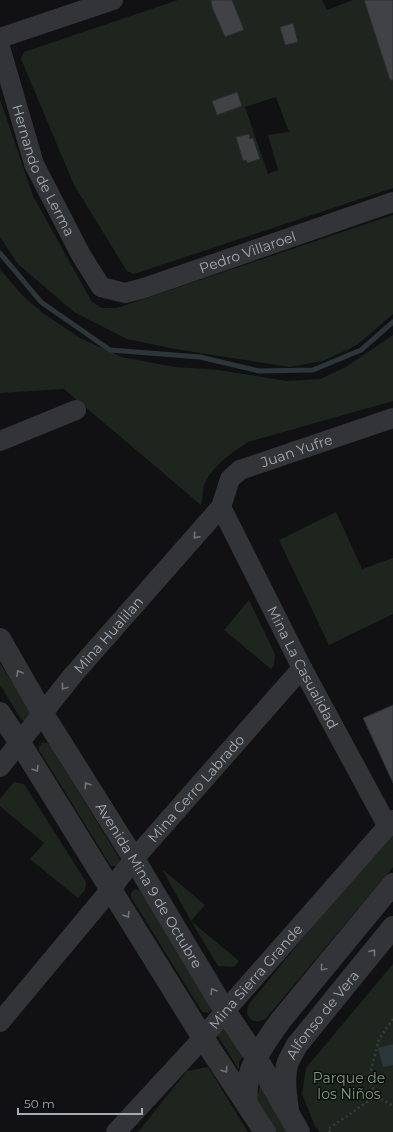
<svg xmlns="http://www.w3.org/2000/svg" width="393" height="1132" font-family="Montserrat,sans-serif">
<style>
.green{fill:#1e251e;fill-rule:evenodd}
.water{fill:#2b363a}
.lines{fill:none;stroke-linecap:round;stroke-linejoin:round}
.stream{stroke:#2b363a;stroke-width:5}
.building{fill:#404246;stroke:#2b2c2f}
.path{stroke:#393b3e;stroke-width:2.5;stroke-dasharray:2 3;stroke-linecap:butt}
.minor{stroke:#323437;stroke-width:20}
.tertiary{stroke:#323437;stroke-width:22}
.oneway{stroke:#70757b}
.labels{text-anchor:middle;stroke-width:3;stroke-linejoin:round;paint-order:stroke}
.street-label{font-size:14px;fill:#a3abb3;stroke:#0c0d0e}
.park-label{font-size:14px;fill:#809d7b;stroke:#0c0d0e}
</style>
<rect width="100%" height="100%" fill="#111113"/>
<g class="green">
<path d="M178 0H322L327 10 353 0H364L393 58V188L134 274 127 271 74 185 21 59 24 52ZM276 97 289 132 268 135 278 170 268 174 245 107Z"/>
<polygon points="0,99 33,196 92,302 102,308 117,308 393,215 393,314 357,345 323,361 289,367 175,349 127,339 74,312 18,264 0,237"/>
<path d="M0 269 22 295 43 313 80 338 122 357 174 367 219 370 287 381 320 379 346 367 393 335V401L248 442C234 451 212 466 205 483 202 489 203 498 201 505L64 389 0 393Z"/>
<polygon points="336,512 362,569 393,558 393,614 329,645 279,540"/>
<polygon points="249,600 275,654 274,665 271,669 224,630"/>
<polygon points="0,663 31,713 26,723 21,719 0,685"/>
<polygon points="43,742 49,744 119,858 120,861 117,866 111,866 109,863 39,750 39,747"/>
<polygon points="14,782 24,784 86,882 85,890 78,898 30,859 44,843 0,806 0,799"/>
<path d="M393 831V867L267 1017C255 1028 241 1016 250 1003L325 911Z"/>
<polygon points="162,869 205,905 191,921 239,961 234,967 218,966 191,921"/>
<polygon points="135,889 141,891 212,1007 209,1013 203,1012 201,1010 131,897 131,893"/>
<polygon points="393,964 393,1132 320,1132 315,1126 302,1094 306,1068"/>
<polygon points="222,1029 226,1029 244,1055 239,1062 239,1070 218,1036 218,1033"/>
<polygon points="208,1067 248,1132 138,1132 187,1071"/>
<polygon points="260,1082 289,1132 276,1132 256,1100 259,1091"/>
</g>
<polygon class="water" points="393,1044 393,1065 383,1067 378,1048"/>
<g class="lines">
<polyline class="stream" points="0,253 41,302 110,350 200,357 259,371 313,370 361,350 393,322"/>
</g>
<g class="building">
<polygon points="211,0 232,0 244,30 225,37 212,7"/>
<polygon points="364,0 393,0 393,80 390,80"/>
<polygon points="293,23 298,42 285,45 280,27"/>
<polygon points="237,92 242,106 217,115 212,101"/>
<polygon points="249,134 250,139 253,138 260,159 247,163 246,160 243,161 236,137"/>
<polygon points="393,705 393,783 363,718"/>
</g>
<g class="lines">
<g class="path">
<polyline points="393,1019 379,1039 369,1078 376,1096 393,1106"/>
<polyline points="330,1132 328,1129 376,1096"/>
</g>
<g class="minor">
<polyline points="0,38 113,0"/>
<path id="s1" d="M0 47 34 164 81 255 101 287 125 293 144 288 393 202"/>
<polyline points="0,441 76,410"/>
<path id="s2" d="M221 507 302 668 388 827"/>
<path id="s3" d="M0 767 73 675 221 507 230 479 240 470 393 418"/>
<path id="s4" d="M0 1022 111 889 134 859 302 668"/>
<path id="s5" d="M116 1132 203 1038 225 1011 393 820"/>
</g>
<g class="tertiary">
<path id="s6" d="M0 639 43 714 134 859 225 1011 256 1057 299 1132"/>
<polyline points="0,713 20,743 203,1038 265,1132"/>
<path d="M247 1103C243 1071 263 1045 281 1020L393 884"/>
<path id="s7" d="M288 1110C286 1095 283 1077 288 1062 290 1057 294 1051 297 1045L393 927"/>
</g>
</g>
<defs><path id="oneway-chevron" d="M-2-3.5L2.5 0L-2 3.5" fill="none" stroke-width="1.6" stroke-linecap="round" stroke-linejoin="round"/></defs>
<g class="oneway">
<use href="#oneway-chevron" transform="translate(196 536) rotate(131)"/>
<use href="#oneway-chevron" transform="translate(19 673) rotate(-120)"/>
<use href="#oneway-chevron" transform="translate(64 687) rotate(128)"/>
<use href="#oneway-chevron" transform="translate(36 769) rotate(58)"/>
<use href="#oneway-chevron" transform="translate(87 785) rotate(-122)"/>
<use href="#oneway-chevron" transform="translate(127 915) rotate(58)"/>
<use href="#oneway-chevron" transform="translate(373 952) rotate(-51)"/>
<use href="#oneway-chevron" transform="translate(323 968) rotate(130)"/>
<use href="#oneway-chevron" transform="translate(213 991) rotate(-121)"/>
<use href="#oneway-chevron" transform="translate(225 1070) rotate(56)"/>
</g>
<g class="labels">
<g class="street-label">
<text dy="5" stroke="none"><textPath href="#s1" startOffset="131">Hernando de Lerma</textPath></text>
<text dy="5" stroke="none"><textPath href="#s1" startOffset="416">Pedro Villaroel</textPath></text>
<text dy="5" stroke="none"><textPath href="#s3" startOffset="444">Juan Yufre</textPath></text>
<text dy="5" stroke="none"><textPath href="#s3" startOffset="171">Mina Hualilan</textPath></text>
<text dy="5" stroke="none"><textPath href="#s2" startOffset="180">Mina La Casualidad</textPath></text>
<text dy="5" stroke="none"><textPath href="#s4" startOffset="305">Mina Cerro Labrado</textPath></text>
<text dy="5" stroke="none"><textPath href="#s6" startOffset="288">Avenida Mina 9 de Octubre</textPath></text>
<text dy="5" stroke="none"><textPath href="#s5" startOffset="209">Mina Sierra Grande</textPath></text>
<text dy="5" stroke="none"><textPath href="#s7" startOffset="107">Alfonso de Vera</textPath></text>
</g>
<g class="park-label">
<text x="349" y="1083">Parque de<tspan x="349" dy="16">los Niños</tspan></text>
</g>
</g>
<path d="M18 1108v6h124v-6" fill="none" stroke="#a3abb3" stroke-width="2"/>
<text x="24" y="1108" font-size="12" fill="#a3abb3" stroke="#0c0d0e" stroke-width="3" paint-order="stroke">50 m</text>
</svg>
